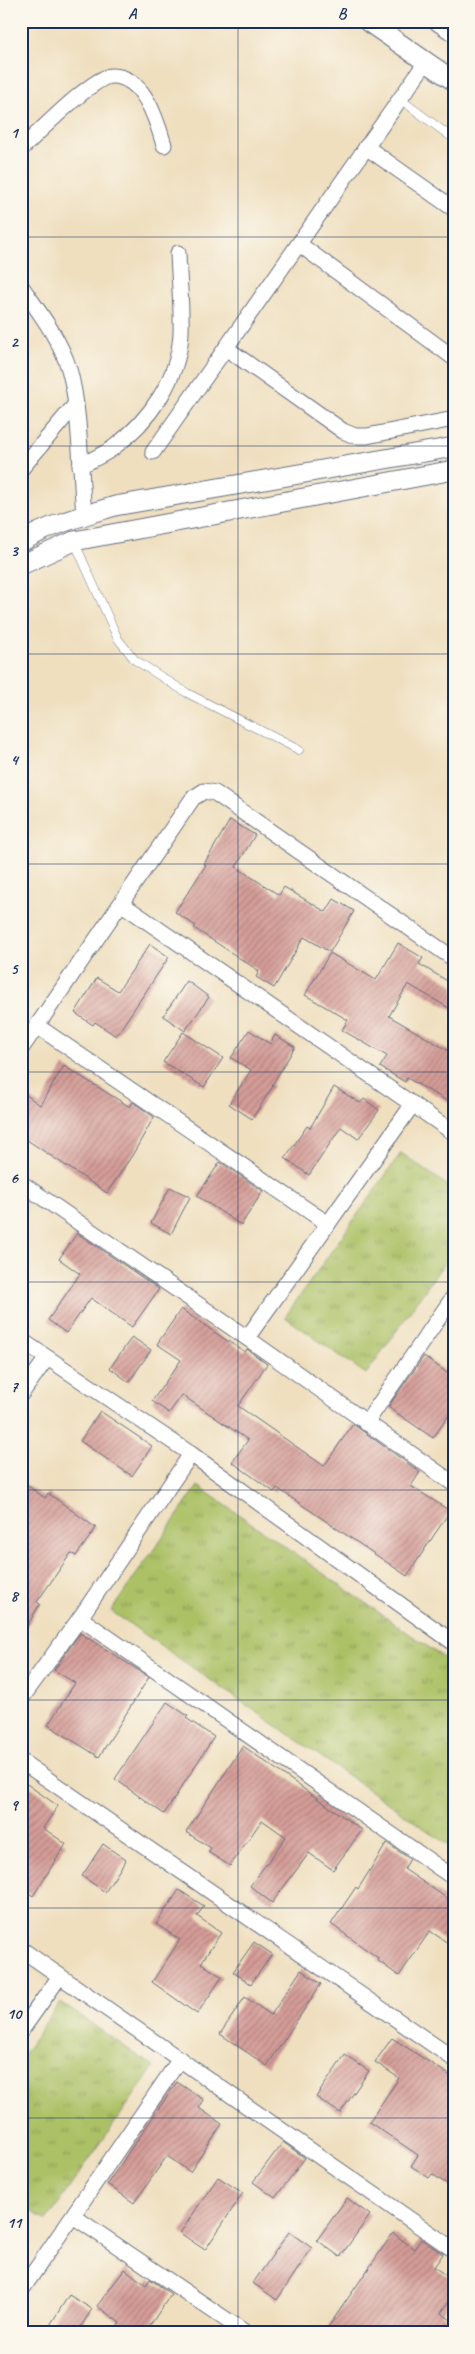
<svg xmlns="http://www.w3.org/2000/svg" width="475" height="2354" font-family="Caveat,sans-serif">
<style>
.grass{fill:url(#grass-tufts);stroke:#647862}
.building{fill:url(#building-hatch)}
.lines{fill:none;stroke-linecap:round;stroke-linejoin:round}
.service-casing{stroke:#656d80;stroke-width:9}
.minor-casing{stroke:#656d80;stroke-width:17}
.tertiary-casing{stroke:#656d80;stroke-width:21}
.service{stroke:#fff;stroke-width:8}
.minor{stroke:#fff;stroke-width:15}
.tertiary{stroke:#fff;stroke-width:19}
.grid{fill:none;stroke:#1b2f5e;stroke-width:1;stroke-opacity:0.55}
.neatline{fill:none;stroke:#1b2f5e;stroke-width:2}
.grid-label{font-size:16px;text-anchor:middle;font-weight:bold;fill:#1b2f5e}
</style>
<defs>
<pattern id="grass-tufts" width="24" height="20" patternUnits="userSpaceOnUse" patternTransform="scale(1.25)"><rect width="24" height="20" fill="#acc166"/><path d="M3 7l-1-3M5 7V3M7 7l1-3M15 17l-1-3M17 17v-4M19 17l1-3" fill="none" stroke="#8b9d57"/></pattern>
<pattern id="building-hatch" width="6" height="6" patternUnits="userSpaceOnUse" patternTransform="scale(1.25)"><rect width="6" height="6" fill="#d59c97"/><path d="M-1 1l2-2M0 6l6-6M5 7l2-2" fill="none" stroke="#ac807e"/></pattern>
</defs>
<rect width="100%" height="100%" fill="#fbf7ec"/>
<filter id="ink" filterUnits="userSpaceOnUse"><feTurbulence type="fractalNoise" baseFrequency=".02" numOctaves="2"/><feDisplacementMap in="SourceGraphic" scale="10" xChannelSelector="R" yChannelSelector="G"/><feConvolveMatrix kernelMatrix="1 2 1 2 8 2 1 2 1" color-interpolation-filters="sRGB"/></filter>
<filter id="wash" filterUnits="userSpaceOnUse"><feTurbulence type="fractalNoise" baseFrequency=".0096" numOctaves="4" result="noise"/><feDisplacementMap in="SourceGraphic" scale="20" xChannelSelector="R" yChannelSelector="G"/><feGaussianBlur stdDeviation="1.12" result="paint"/><feColorMatrix in="noise" values="0 0 0 0 0 0 0 0 0 0 0 0 0 0 0 0 0 1.4 0 .05"/><feComposite in="paint" operator="in"/></filter>
<g filter="url(#wash)">
<rect width="100%" height="100%" fill="#efdfbf"/>
<g class="grass">
<polygon points="401,1153 454,1190 454,1249 366,1374 285,1317"/>
<polygon points="198,1486 454,1665 454,1849 111,1611"/>
<polygon points="60,2002 154,2067 46,2221 21,2204 21,2058"/>
</g>
<g id="blocks">
<g class="building">
<polygon points="230,820 255,835 236,867 279,895 284,887 326,912 334,899 354,911 330,952 304,937 274,988 256,977 259,971 194,928 196,926 175,912 206,865 204,864"/>
<polygon points="398,943 423,958 419,964 454,985 454,1011 408,984 389,1016 454,1054 454,1105 407,1078 405,1082 380,1067 387,1056 342,1030 348,1020 305,995 330,953 376,980"/>
<polygon points="150,944 169,957 116,1036 95,1022 93,1025 75,1013 97,978 118,991"/>
<polygon points="187,981 209,997 185,1031 163,1016"/>
<polygon points="249,1030 270,1044 275,1035 295,1047 272,1085 273,1086 252,1119 229,1104 251,1070 231,1058"/>
<polygon points="183,1032 223,1058 204,1087 163,1062"/>
<polygon points="64,1066 130,1107 133,1102 154,1117 133,1154 107,1193 21,1136 21,1091 40,1105"/>
<polygon points="334,1087 360,1103 364,1099 379,1110 358,1139 341,1127 309,1175 285,1158 307,1126 310,1128"/>
<polygon points="220,1162 263,1191 241,1225 197,1196"/>
<polygon points="170,1187 190,1197 171,1234 151,1223"/>
<polygon points="77,1233 159,1289 132,1327 91,1298 66,1333 48,1320 80,1274 59,1259"/>
<polygon points="181,1309 223,1338 245,1352 247,1349 267,1364 238,1406 324,1466 353,1424 420,1472 411,1486 450,1511 407,1576 277,1488 274,1492 232,1462 248,1440 182,1395 169,1413 152,1401 181,1360 157,1344"/>
<polygon points="132,1337 151,1350 129,1382 110,1368"/>
<polygon points="424,1356 454,1378 454,1408 433,1438 388,1407"/>
<polygon points="100,1411 152,1446 132,1476 80,1441"/>
<polygon points="21,1481 45,1498 48,1493 96,1528 76,1556 71,1553 37,1602 40,1604 21,1636"/>
<polygon points="80,1633 149,1677 99,1757 48,1725 75,1683 54,1670"/>
<polygon points="167,1702 188,1716 186,1718 214,1737 164,1814 115,1779"/>
<polygon points="243,1746 362,1830 333,1870 309,1853 272,1903 250,1886 286,1837 262,1820 230,1866 208,1852 211,1848 186,1832"/>
<polygon points="21,1780 58,1806 43,1828 66,1844 33,1896 21,1888"/>
<polygon points="387,1843 410,1859 404,1869 454,1903 454,1947 430,1931 399,1976 377,1960 378,1958 331,1924 356,1887 358,1889"/>
<polygon points="103,1844 126,1860 105,1892 82,1876"/>
<polygon points="179,1890 204,1906 197,1916 221,1933 201,1963 222,1977 197,2014 152,1982 180,1940 156,1924"/>
<polygon points="254,1942 272,1954 251,1984 233,1972"/>
<polygon points="301,1970 321,1984 267,2066 220,2034 245,1997 271,2015"/>
<polygon points="392,2038 454,2078 454,2189 432,2174 429,2178 411,2166 418,2155 369,2122 399,2078 375,2062"/>
<polygon points="345,2055 369,2071 340,2113 316,2097"/>
<polygon points="177,2082 204,2100 199,2108 222,2124 190,2172 167,2156 134,2203 107,2184"/>
<polygon points="283,2142 305,2158 275,2198 253,2182"/>
<polygon points="218,2177 243,2193 205,2250 180,2233"/>
<polygon points="347,2198 370,2215 340,2257 317,2240"/>
<polygon points="289,2232 312,2248 277,2300 253,2283"/>
<polygon points="393,2233 414,2249 421,2239 443,2254 434,2267 454,2281 454,2295 441,2313 454,2322 454,2333 324,2333"/>
<polygon points="125,2269 146,2285 150,2279 171,2294 145,2333 114,2333 120,2323 97,2306"/>
<polygon points="69,2295 92,2309 77,2333 45,2333"/>
</g>
</g>
</g>
<g filter="url(#ink)">
<use href="#blocks" fill-opacity="0" stroke="#656d80" stroke-width="1"/>
<g class="lines">
<defs>
<g id="service">
<polyline points="400,99 454,139"/>
<polyline points="74,541 118,639 135,660 187,693 299,750"/>
</g>
<g id="minor">
<polyline points="366,147 454,209"/>
<path d="M21 149C37 134 93 77 111 76 144 75 157 121 164 145"/>
<polyline points="299,244 454,358"/>
<path d="M21 286C39 312 60 339 69 369 81 411 80 471 84 515"/>
<polyline points="226,348 343,431 355,436 367,436 454,419"/>
<polyline points="153,452 426,62"/>
<path d="M80 466C91 460 103 455 113 448 149 421 179 379 181 333 182 307 179 280 178 253"/>
<polyline points="21,469 75,405"/>
<polyline points="122,904 454,1133"/>
<polyline points="37,1026 328,1224"/>
<polyline points="21,1049 193,798 204,791 215,793 454,959"/>
<polyline points="21,1183 247,1338 454,1484"/>
<polyline points="247,1338 413,1104"/>
<polyline points="21,1340 191,1454 454,1643"/>
<polyline points="21,1394 47,1358"/>
<polyline points="366,1423 454,1296"/>
<polyline points="80,1618 454,1878"/>
<polyline points="21,1699 80,1618 191,1454"/>
<polyline points="21,1761 454,2059"/>
<polyline points="21,1949 454,2250"/>
<polyline points="21,2031 60,1976"/>
<polyline points="73,2216 246,2333"/>
<polyline points="21,2291 180,2059"/>
</g>
<g id="tertiary">
<polyline points="367,21 454,81"/>
<polyline points="438,21 454,32"/>
<path d="M21 542C51 524 82 516 115 506L454 447"/>
<polyline points="21,565 74,541 454,470"/>
</g>
</defs>
<use href="#service" class="service-casing"/>
<use href="#minor" class="minor-casing"/>
<use href="#tertiary" class="tertiary-casing"/>
<use href="#service" class="service"/>
<use href="#minor" class="minor"/>
<use href="#tertiary" class="tertiary"/>
</g>
</g>
<path class="grid" d="M238 21V2333M21 237H454M21 446H454M21 654H454M21 864H454M21 1072H454M21 1282H454M21 1490H454M21 1700H454M21 1908H454M21 2118H454"/>
<rect width="475" height="2354" fill="none" stroke="#fbf7ec" stroke-width="55"/>
<rect x="28" y="28" width="420" height="2298" class="neatline"/>
<g class="grid-label">
<text x="132" y="19">A</text>
<text x="342" y="19">B</text>
<text x="14" y="138">1</text>
<text x="14" y="347">2</text>
<text x="14" y="556">3</text>
<text x="14" y="765">4</text>
<text x="14" y="974">5</text>
<text x="14" y="1183">6</text>
<text x="14" y="1392">7</text>
<text x="14" y="1601">8</text>
<text x="14" y="1810">9</text>
<text x="14" y="2019">10</text>
<text x="14" y="2228">11</text>
</g>
</svg>
